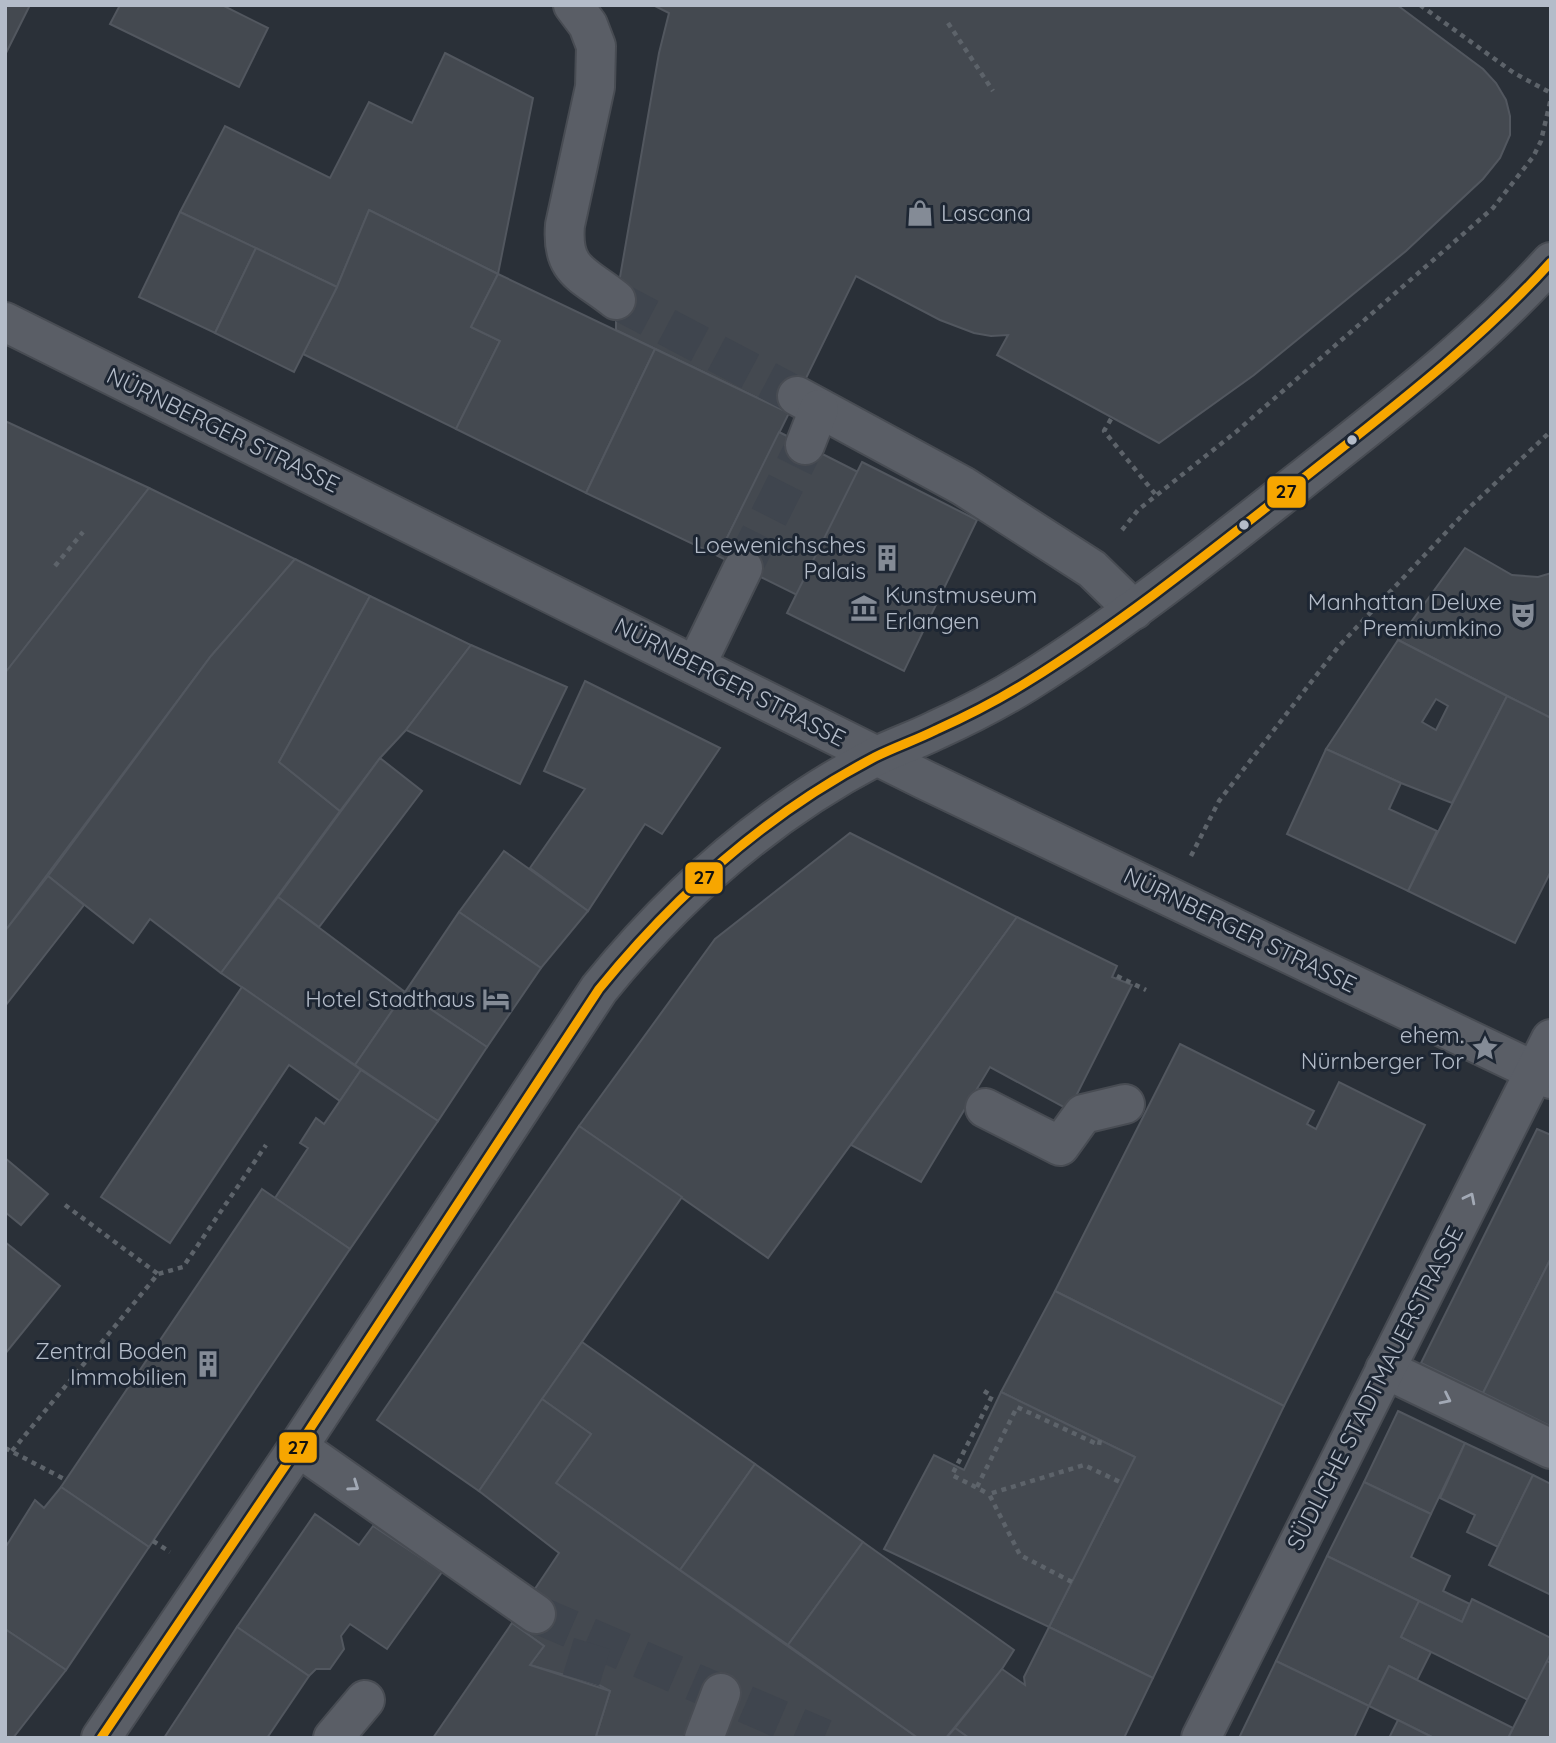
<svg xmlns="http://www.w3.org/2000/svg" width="1556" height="1743" font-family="Quicksand,sans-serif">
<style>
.building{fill:#444950;stroke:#52575f;stroke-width:2;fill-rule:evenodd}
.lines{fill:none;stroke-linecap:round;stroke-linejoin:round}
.minor-tunnel{stroke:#3f454e;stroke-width:38;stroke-dasharray:38 19;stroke-linecap:butt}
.minor-casing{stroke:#484c53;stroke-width:42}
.path{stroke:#5d636a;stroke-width:4.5;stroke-dasharray:5 5;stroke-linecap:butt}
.minor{stroke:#5a5e66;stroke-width:38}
.bus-1-casing{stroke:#1d2633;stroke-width:14}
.bus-1{stroke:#f7a600;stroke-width:9}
.oneway{stroke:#a2a9b5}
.bus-dot{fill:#b4bcc9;stroke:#1d2633;stroke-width:2.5}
.labels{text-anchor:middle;stroke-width:6;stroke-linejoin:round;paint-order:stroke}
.poi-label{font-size:23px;fill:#b4bcc9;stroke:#1d2633;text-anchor:end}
.street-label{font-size:23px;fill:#b4bcc9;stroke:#1d2633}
.line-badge{stroke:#1d2633;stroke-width:2.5}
.pale-badge-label{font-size:19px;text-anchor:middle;font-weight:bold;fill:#111}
</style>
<rect width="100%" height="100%" fill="#2a3038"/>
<g class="building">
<polygon points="5,5 30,5 5,55"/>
<polygon points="120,5 222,5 268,28 239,87 110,24"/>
<polygon points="653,5 1397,5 1483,69 1496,83 1506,100 1510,116 1510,135 1500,158 1483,179 1406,251 1254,375 1159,443 997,355 1008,335 991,336 974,333 940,320 856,276 789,413 616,330 616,300 659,53 669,13"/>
<polygon points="445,53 533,98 498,274 369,210 337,287 180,212 225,126 330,178 369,102 412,123"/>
<polygon points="369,210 498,274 471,327 500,341 456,429 303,354 337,287"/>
<polygon points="180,212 256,248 215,333 139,297"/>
<polygon points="256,248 337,287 294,372 215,333"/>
<polygon points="498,274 655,349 586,493 456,429 500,341 471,327"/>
<polygon points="655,349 789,413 718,556 586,493"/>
<polygon points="5,421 149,488 5,673"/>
<polygon points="779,432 858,472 797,595 718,556"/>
<polygon points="862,462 977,520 904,671 787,613"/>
<polygon points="149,488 295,559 211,656 5,931 5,673"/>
<polygon points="1465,548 1512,575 1538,577 1551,573 1551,718 1398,640"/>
<polygon points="295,559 370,596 279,762 340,811 221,973 150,919 133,943 48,876 211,656"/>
<polygon points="370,596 471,645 406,730 380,758 340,811 279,762"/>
<path d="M1398 640 1507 696 1452 803 1401 783 1326 749ZM1436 699 1448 706 1436 730 1422 722Z"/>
<polygon points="471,645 567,687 520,784 406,730"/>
<polygon points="585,681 720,748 662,834 645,824 588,911 530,868 585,789 544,771"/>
<polygon points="1507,696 1551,718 1551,871 1515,943 1408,891"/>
<polygon points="1326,749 1401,783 1389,809 1437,831 1408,891 1287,834"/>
<polygon points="380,758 422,791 319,927 278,897"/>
<polygon points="850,833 1017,917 768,1258 579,1126 715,939"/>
<polygon points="504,851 588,911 541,968 459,912"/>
<polygon points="48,876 84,905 5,1006 5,931"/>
<polygon points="278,897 405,992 355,1065 221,973"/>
<polygon points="459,912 541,968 487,1047 405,992"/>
<polygon points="1017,917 1117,966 1112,977 1132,985 1069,1110 990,1067 921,1182 851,1145"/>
<polygon points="242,987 361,1070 340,1101 289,1065 170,1243 101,1197"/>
<polygon points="405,992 487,1047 438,1121 355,1065"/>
<polygon points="1180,1044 1314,1111 1307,1124 1316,1129 1339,1082 1425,1125 1284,1406 1055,1291"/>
<polygon points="361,1070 438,1121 350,1249 275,1198 308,1148 300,1143 316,1118 324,1124"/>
<polygon points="579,1126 682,1197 479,1491 377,1420"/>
<polygon points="1537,1129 1551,1135 1551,1258 1483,1393 1421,1363"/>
<polygon points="5,1158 48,1194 21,1225 5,1212"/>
<polygon points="262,1189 350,1249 149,1547 61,1487"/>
<polygon points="5,1242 60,1286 5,1354"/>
<polygon points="1551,1258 1551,1423 1550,1426 1483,1393"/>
<polygon points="1055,1291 1284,1406 1153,1678 1049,1627 1135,1457 1001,1392"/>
<polygon points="582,1342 755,1464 680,1570 556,1483 591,1434 542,1399"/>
<polygon points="1001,1392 1135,1457 1049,1627 884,1549 934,1455 964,1470"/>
<polygon points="542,1399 591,1434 556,1483 918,1738 596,1736 610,1691 599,1685 530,1665 544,1646 512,1623 559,1553 479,1491"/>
<polygon points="1398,1411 1465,1443 1431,1514 1364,1482"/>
<polygon points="1465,1443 1533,1475 1498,1547 1467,1532 1475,1515 1440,1498"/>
<polygon points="755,1464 863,1542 788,1645 680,1570"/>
<polygon points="1533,1475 1551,1484 1551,1595 1489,1565"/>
<polygon points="1364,1482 1431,1514 1411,1557 1450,1576 1443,1591 1470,1604 1462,1622 1327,1556"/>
<polygon points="61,1487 149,1547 66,1670 5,1629 5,1548 35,1500 44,1508"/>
<polygon points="315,1514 359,1545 373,1526 442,1572 387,1649 350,1624 341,1636 344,1649 330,1669 316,1669 309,1676 237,1627"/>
<polygon points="863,1542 1014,1650 1002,1669 946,1738 918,1738 788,1645"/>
<polygon points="1327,1556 1419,1601 1401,1637 1431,1652 1417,1680 1389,1666 1369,1706 1276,1661"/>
<polygon points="1472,1599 1551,1638 1551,1653 1528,1700 1401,1637 1419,1601 1462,1622"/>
<polygon points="512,1623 544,1646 530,1665 610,1691 596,1736 600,1738 433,1738"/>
<polygon points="237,1627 309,1676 267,1738 164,1738"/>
<polygon points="1049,1627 1153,1678 1124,1738 969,1738 955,1728 1002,1669 1025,1685 1024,1677"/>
<polygon points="5,1629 66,1670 13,1738 5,1738"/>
<polygon points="1276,1661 1369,1706 1354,1738 1239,1738"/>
<polygon points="1547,1661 1551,1663 1551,1738 1508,1738"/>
<polygon points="1389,1666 1513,1728 1508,1738 1434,1738 1369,1706"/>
<polygon points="1398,1720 1434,1738 1389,1738"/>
<polygon points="955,1728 969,1738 946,1738"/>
</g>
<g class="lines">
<g class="minor-tunnel">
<polyline points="616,300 797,396"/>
<polyline points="743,568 805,445"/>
<polyline points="536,1614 824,1738"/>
<polyline points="581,1680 594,1638"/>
</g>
<defs>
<g id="minor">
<path d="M573 5 588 25 596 46 595 87 565 225C561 272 584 274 616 300"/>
<polyline points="5,322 925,780 1551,1079"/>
<polyline points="797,396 963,486 1092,569 1134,610"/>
<polyline points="805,445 819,409"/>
<polyline points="696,665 743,568"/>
<polyline points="985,1108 1060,1146 1083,1114 1125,1104"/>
<polyline points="1385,1369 1551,1449"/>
<polyline points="298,1447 536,1614"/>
<path d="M101 1738 298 1447 599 989C676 894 766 814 875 757 895 747 916 740 936 730 967 716 998 700 1027 682 1123 622 1211 551 1300 481 1387 412 1476 345 1551 262"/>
<polyline points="333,1738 365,1700"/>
<polyline points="704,1738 721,1693"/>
<polyline points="1201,1738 1551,1039"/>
</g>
</defs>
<use href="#minor" class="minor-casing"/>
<g class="path">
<polyline points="1420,5 1514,73 1551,93"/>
<polyline points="948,23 993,91"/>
<polyline points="1111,419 1104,431 1156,495"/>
<polyline points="1122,530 1138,510 1237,431 1493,208 1533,157 1541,141 1551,98"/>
<polyline points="55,566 83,532"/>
<polyline points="1191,856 1219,801 1339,646 1470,507 1551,431"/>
<polyline points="1117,976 1146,990"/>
<polyline points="65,1205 158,1274"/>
<polyline points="984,1391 992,1396 952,1475 989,1494"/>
<polyline points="5,1448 66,1480"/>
<polyline points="12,1451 158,1274 183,1267 266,1145"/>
<polyline points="977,1487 1017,1407 1099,1445 1100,1440"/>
<polyline points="153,1541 170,1552"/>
<polyline points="1072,1582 1020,1555 989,1494 1084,1465 1122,1483"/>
</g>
<use href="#minor" class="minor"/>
<defs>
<path id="bus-1" d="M101 1738 298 1447 599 989C676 894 766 814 875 757 895 747 916 740 936 730 967 716 998 700 1027 682 1123 622 1211 551 1300 481 1387 412 1476 345 1551 262"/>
</defs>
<use href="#bus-1" class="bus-1-casing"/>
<use href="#bus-1" class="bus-1"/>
</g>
<defs><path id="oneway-chevron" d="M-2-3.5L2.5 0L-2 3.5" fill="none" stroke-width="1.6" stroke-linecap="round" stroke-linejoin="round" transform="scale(1.75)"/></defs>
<g class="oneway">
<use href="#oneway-chevron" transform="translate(1470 1198) rotate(-63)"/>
<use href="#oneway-chevron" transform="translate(1446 1399) rotate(26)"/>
<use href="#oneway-chevron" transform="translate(354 1486) rotate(35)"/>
</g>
<defs>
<symbol id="shop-bare" viewBox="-9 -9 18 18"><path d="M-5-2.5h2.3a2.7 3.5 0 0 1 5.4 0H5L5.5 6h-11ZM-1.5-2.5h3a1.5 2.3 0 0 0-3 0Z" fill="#848b96" stroke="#1d2633" stroke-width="2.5" paint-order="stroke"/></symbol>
<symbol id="building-bare" viewBox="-9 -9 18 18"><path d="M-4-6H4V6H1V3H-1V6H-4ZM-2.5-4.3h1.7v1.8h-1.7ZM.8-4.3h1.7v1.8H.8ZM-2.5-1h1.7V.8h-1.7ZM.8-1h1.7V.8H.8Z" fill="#848b96" stroke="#1d2633" stroke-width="2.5" paint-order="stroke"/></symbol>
<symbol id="museum-bare" viewBox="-9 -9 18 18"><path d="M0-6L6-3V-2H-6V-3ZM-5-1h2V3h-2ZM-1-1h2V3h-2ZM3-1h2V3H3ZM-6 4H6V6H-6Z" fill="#848b96" stroke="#1d2633" stroke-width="2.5" paint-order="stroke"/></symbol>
<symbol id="theatre-bare" viewBox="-9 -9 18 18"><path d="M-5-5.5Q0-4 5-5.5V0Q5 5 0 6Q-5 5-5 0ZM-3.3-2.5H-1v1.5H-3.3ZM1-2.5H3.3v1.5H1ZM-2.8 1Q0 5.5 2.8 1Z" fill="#848b96" stroke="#1d2633" stroke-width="2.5" paint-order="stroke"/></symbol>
<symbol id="hotel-bare" viewBox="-9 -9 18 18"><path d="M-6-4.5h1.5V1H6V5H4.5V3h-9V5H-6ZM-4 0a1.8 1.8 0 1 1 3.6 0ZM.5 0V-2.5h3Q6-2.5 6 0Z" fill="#848b96" stroke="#1d2633" stroke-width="2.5" paint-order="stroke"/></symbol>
<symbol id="sight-bare" viewBox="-9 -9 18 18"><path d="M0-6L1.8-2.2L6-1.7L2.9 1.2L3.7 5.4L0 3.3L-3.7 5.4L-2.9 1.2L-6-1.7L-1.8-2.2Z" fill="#848b96" stroke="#1d2633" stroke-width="2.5" paint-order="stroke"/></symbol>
</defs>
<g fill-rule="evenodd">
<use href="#shop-bare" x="901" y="194" width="38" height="38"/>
<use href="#building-bare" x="868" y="539" width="38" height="38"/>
<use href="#museum-bare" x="845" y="589" width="38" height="38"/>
<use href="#theatre-bare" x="1504" y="596" width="38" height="38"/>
<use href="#hotel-bare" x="477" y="980" width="38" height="38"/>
<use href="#sight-bare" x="1466" y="1029" width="38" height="38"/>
<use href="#building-bare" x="189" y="1345" width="38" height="38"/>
</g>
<g class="bus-dot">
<circle cx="1352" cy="440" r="6"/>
<circle cx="1244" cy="525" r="6"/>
</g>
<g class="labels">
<g class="poi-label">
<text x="941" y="221" text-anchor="start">Lascana</text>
<text x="866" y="553">Loewenichsches<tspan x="866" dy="26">Palais</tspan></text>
<text x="885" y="603" text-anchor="start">Kunstmuseum<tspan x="885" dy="26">Erlangen</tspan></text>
<text x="1502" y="610">Manhattan Deluxe<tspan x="1502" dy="26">Premiumkino</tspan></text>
<text x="475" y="1007">Hotel Stadthaus</text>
<text x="1464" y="1043">ehem.<tspan x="1464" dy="26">Nürnberger Tor</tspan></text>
<text x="187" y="1359">Zentral Boden<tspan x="187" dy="26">Immobilien</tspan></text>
</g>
<g class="street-label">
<text transform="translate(223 430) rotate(26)" y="8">NÜRNBERGER STRASSE</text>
<text transform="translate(730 682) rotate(27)" y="8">NÜRNBERGER STRASSE</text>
<text transform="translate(1240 930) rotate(26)" y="8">NÜRNBERGER STRASSE</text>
<text transform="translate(1375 1388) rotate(-63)" y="8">SÜDLICHE STADTMAUERSTRASSE</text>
</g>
</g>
<g class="line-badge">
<rect x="1266" y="475" width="41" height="34" rx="7" fill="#f7a600"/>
<rect x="684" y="861" width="40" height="34" rx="7" fill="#f7a600"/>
<rect x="278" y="1431" width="40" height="33" rx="7" fill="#f7a600"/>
</g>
<g class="pale-badge-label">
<text x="1286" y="498">27</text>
<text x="704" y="884">27</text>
<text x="298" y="1454">27</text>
</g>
<rect width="1556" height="1743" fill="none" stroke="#b4bcc9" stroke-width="14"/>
</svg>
